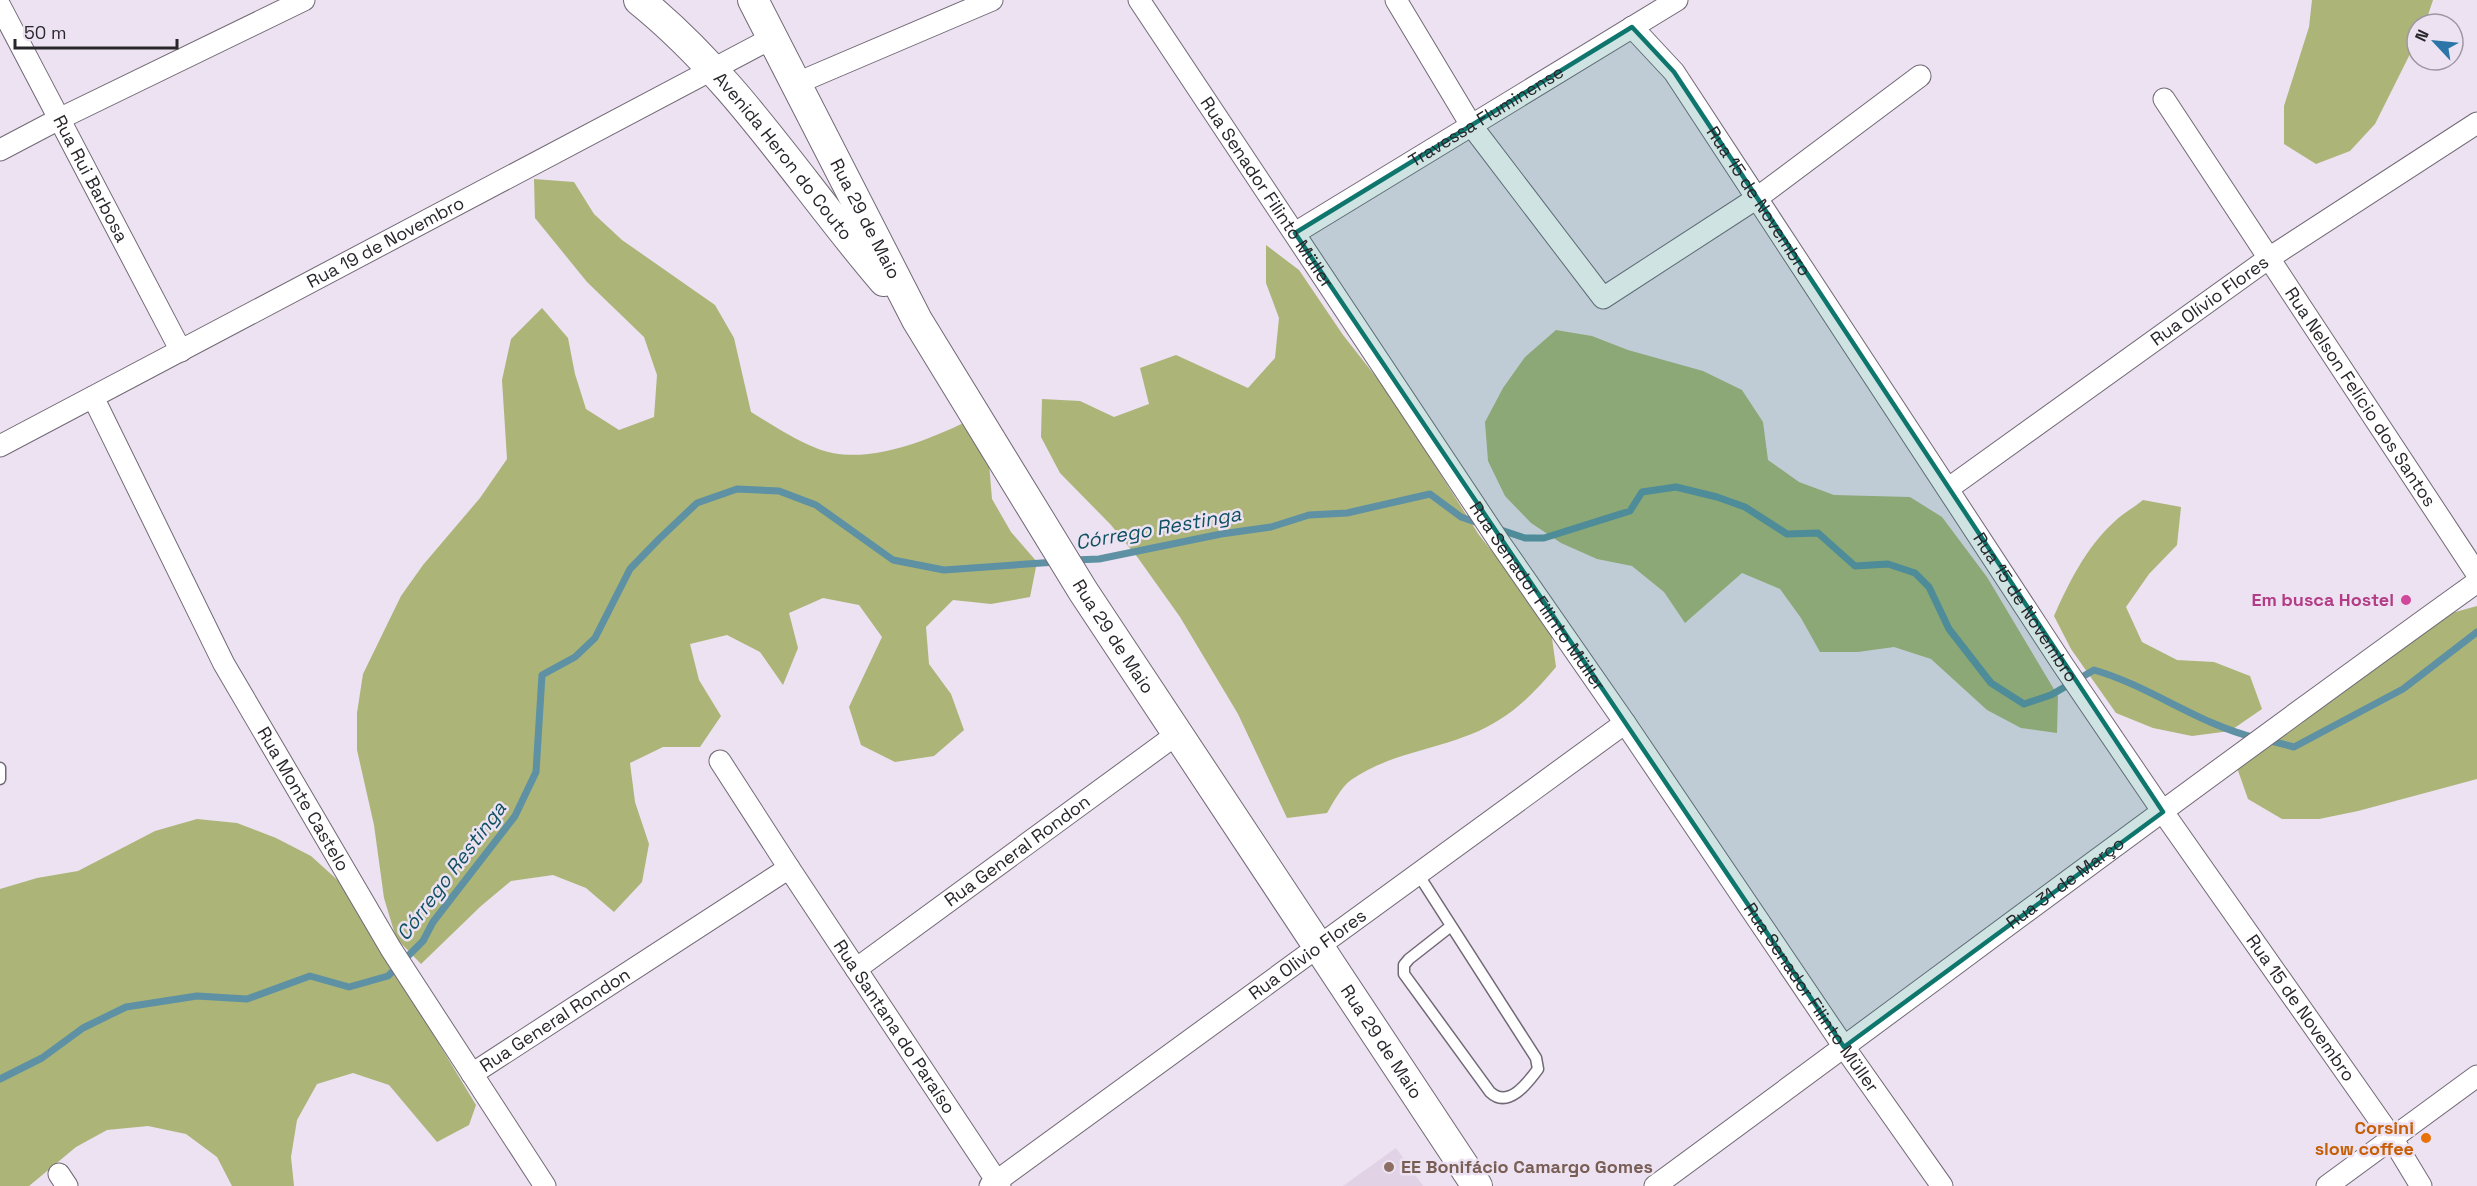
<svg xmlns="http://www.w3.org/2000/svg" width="2477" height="1186" font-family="'Space Grotesk',sans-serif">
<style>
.education{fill:#e1d2e5}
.forest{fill:#acb478}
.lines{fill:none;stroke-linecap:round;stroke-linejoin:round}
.stream{stroke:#5d91a3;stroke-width:7}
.lane-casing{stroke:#726976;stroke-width:13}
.street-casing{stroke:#726976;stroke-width:23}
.secondary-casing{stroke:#726976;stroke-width:32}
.lane{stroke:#fff;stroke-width:10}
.street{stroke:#fff;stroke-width:21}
.secondary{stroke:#fff;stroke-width:30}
.marked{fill:#0f766e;fill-opacity:0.2;stroke:#0f766e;stroke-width:4.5;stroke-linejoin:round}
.hotel-dot{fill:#d1479c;stroke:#ece2f1;stroke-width:2}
.food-dot{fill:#e8710a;stroke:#ece2f1;stroke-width:2}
.education-dot{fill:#8d6e63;stroke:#ece2f1;stroke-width:2}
.labels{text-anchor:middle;stroke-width:5;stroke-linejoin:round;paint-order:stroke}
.street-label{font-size:18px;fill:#29262b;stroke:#ece2f1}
.hotel-label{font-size:18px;font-weight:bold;fill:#b23c85;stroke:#ece2f1;text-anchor:end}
.food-label{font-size:18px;font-weight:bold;fill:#c56008;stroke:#ece2f1;text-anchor:end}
.education-label{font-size:18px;font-weight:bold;fill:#785e54;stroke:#ece2f1;text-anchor:start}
.water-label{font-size:20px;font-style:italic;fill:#105161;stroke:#ece2f1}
</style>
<rect width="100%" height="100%" fill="#ece2f1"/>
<polygon class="education" points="1396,1148 1423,1186 1343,1186"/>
<g class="forest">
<polygon points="2312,0 2433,0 2425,24 2417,24 2417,40 2375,124 2350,151 2316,164 2284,144 2284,106 2309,27"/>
<path d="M534 179 574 182 594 214 622 240 715 305 734 338 751 412C772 425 793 439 816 448 863 468 929 440 972 419L989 463 992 499 1011 532 1037 562 1030 597 991 604 953 600 926 627 929 664 951 694 964 730 934 756 895 762 861 745 849 707 882 637 859 605 823 598 789 613 798 648 783 685 760 652 727 635 690 644 699 680 721 716 700 747H663L630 763 635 802 649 844 642 882 614 912 586 888 553 875 511 881 481 906 421 964 396 938 384 898 374 825 357 750V713L363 674 401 596 423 565 480 498 507 459 502 380 511 339 542 308 568 338 575 374 586 409 619 430 654 417 657 375 644 337 587 282 535 218Z"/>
<path d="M1266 245 1299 270 1343 335 1391 396 1479 535 1527 595 1551 631 1556 667C1539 687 1522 706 1499 720 1454 749 1395 749 1351 780 1341 787 1333 803 1327 813L1287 818 1238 714 1180 617 1138 558 1111 525 1060 473 1041 437 1042 399 1080 401 1114 417 1149 404 1140 368 1176 355 1248 388 1275 358 1279 318 1266 283Z"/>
<polygon points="1556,330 1592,336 1628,350 1703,371 1742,390 1763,422 1768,460 1799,482 1834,495 1910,497 1942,517 1987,577 2058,696 2057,733 2021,728 1987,710 1931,659 1894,647 1858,652 1820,652 1801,618 1780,589 1742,573 1685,623 1664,592 1632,566 1597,559 1561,543 1531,523 1505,496 1488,461 1485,422 1503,388 1525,357"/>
<path d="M2143 500 2181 507 2177 545 2149 574 2126 607 2142 642 2177 660 2214 662 2250 676 2262 709 2230 731 2192 736 2153 728 2116 713 2071 649 2054 616C2069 582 2086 548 2113 523 2122 514 2133 508 2143 500Z"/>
<polygon points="2477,606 2477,779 2358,811 2319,819 2282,819 2248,799 2235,762 2441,616"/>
<polygon points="197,819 237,823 276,838 311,856 343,885 476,1105 469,1125 437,1142 389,1085 353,1073 317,1084 297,1120 291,1157 294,1186 232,1186 217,1157 186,1134 148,1126 107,1130 76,1147 29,1186 0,1186 0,889 37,878 78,871 155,831"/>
</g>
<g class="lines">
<g class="stream">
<path d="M1498 529 1525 538H1544L1630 511 1642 492 1676 487 1717 497 1745 507 1787 534 1818 533 1855 566 1888 564 1915 573 1929 587 1949 629 1991 683 2024 704 2051 695 2094 670C2150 686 2198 724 2256 738"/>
<polyline points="1074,560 1099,559 1221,534 1271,527 1309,515 1347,513 1430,494 1461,517 1481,524"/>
<polyline points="2267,740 2294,747 2403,689 2477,632"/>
<polyline points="0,1079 42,1058 83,1028 126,1007 197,996 247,999 310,976 349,987 388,976 423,941 433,922 515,816 536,772 542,675 575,657 595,638 630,569 659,539 697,503 737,489 779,491 816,505 893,560 944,570 1056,562"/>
</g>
<defs>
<g id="lane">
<polyline points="0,768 0,779"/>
<path d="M1418 874 1536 1058 1538 1069C1527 1084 1508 1109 1490 1092L1404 974V965L1409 959 1451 926"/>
</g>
<g id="street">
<path id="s1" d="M1139 0 1500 543 1625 723 1844 1047 1942 1186"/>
<polyline points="1396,0 1471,125 1603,298 1757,198 1920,76"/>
<path id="s2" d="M0 6 181 351"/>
<path id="s3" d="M1632 27 1674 72 2063 665 2163 812 2392 1138 2421 1186"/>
<polyline points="795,84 992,0"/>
<path id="s4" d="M2164 99 2477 574"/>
<polyline points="0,150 59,119 304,0"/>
<path id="s5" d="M1295 233 1677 0"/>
<path id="s6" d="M93 397 224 664 391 949 545 1186"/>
<path id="s7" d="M0 446 772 38"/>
<path id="s8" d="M1949 488 2269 258 2477 123"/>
<path id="s9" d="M720 761 789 868 1000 1186"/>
<path id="s10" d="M856 969 1177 734"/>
<path id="s11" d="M472 1074 789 868"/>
<polyline points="59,1174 67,1186"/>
<path id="s12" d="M990 1186 1625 723"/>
<path id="s13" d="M1655 1186C1929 985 2201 780 2477 582"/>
<polyline points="2327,1186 2477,1076"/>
</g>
<g id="secondary">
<path id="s14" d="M639 0C737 79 803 187 884 281"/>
<path id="s15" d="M753 0 917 320 1083 591 1477 1186"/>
</g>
</defs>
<use href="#lane" class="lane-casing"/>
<use href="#street" class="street-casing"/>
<use href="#secondary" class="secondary-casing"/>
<use href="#lane" class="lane"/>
<use href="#street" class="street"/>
<use href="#secondary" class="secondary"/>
</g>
<path class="marked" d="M1632 27 1674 72 2163 812 1844 1047 1295 233Z"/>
<circle class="hotel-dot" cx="2406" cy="600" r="6"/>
<circle class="food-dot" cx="2426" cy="1138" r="6"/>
<circle class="education-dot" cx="1389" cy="1167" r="6"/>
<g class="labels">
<g class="street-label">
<text dy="6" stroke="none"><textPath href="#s5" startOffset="224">Travessa Fluminense</textPath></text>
<text dy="6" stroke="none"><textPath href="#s14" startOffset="213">Avenida Heron do Couto</textPath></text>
<text dy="6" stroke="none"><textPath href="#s2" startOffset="195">Rua Rui Barbosa</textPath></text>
<text dy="6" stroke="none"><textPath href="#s1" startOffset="231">Rua Senador Filinto Müller</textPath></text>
<text dy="6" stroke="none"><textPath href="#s3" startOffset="216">Rua 15 de Novembro</textPath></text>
<text dy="6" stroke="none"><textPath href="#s15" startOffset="246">Rua 29 de Maio</textPath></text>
<text dy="6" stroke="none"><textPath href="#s7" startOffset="436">Rua 19 de Novembro</textPath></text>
<text dy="6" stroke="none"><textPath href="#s8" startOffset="321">Rua Olívio Flores</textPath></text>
<text dy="6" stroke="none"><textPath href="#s4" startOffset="357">Rua Nelson Felício dos Santos</textPath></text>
<text dy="6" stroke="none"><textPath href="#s1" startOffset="717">Rua Senador Filinto Müller</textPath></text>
<text dy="6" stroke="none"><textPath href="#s3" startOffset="702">Rua 15 de Novembro</textPath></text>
<text dy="6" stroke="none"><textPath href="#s15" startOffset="732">Rua 29 de Maio</textPath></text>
<text dy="6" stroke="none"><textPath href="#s6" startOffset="454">Rua Monte Castelo</textPath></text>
<text dy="6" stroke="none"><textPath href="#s10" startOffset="200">Rua General Rondon</textPath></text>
<text dy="6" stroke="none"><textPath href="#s13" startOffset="510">Rua 31 de Março</textPath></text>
<text dy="6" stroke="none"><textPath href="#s12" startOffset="393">Rua Olivio Flores</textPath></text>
<text dy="6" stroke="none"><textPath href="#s1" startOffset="1203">Rua Senador Filinto Müller</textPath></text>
<text dy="6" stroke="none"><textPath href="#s3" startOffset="1188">Rua 15 de Novembro</textPath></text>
<text dy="6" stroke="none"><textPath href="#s11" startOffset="99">Rua General Rondon</textPath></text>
<text dy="6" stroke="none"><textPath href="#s9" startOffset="318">Rua Santana do Paraíso</textPath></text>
<text dy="6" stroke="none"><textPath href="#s15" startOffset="1218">Rua 29 de Maio</textPath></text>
</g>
<g class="hotel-label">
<text x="2394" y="606">Em busca Hostel</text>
</g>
<g class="food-label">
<text x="2414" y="1134">Corsini<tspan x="2414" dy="21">slow coffee</tspan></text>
</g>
<g class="education-label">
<text x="1401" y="1173">EE Bonifácio Camargo Gomes</text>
</g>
<g class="water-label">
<text transform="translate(1158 528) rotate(-10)" y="7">Córrego Restinga</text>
<text transform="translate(451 871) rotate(-53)" y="7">Córrego Restinga</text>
</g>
</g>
<g transform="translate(2435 42) rotate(296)"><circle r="28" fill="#ece2f1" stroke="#9e97a2" stroke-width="1.5"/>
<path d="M0-4.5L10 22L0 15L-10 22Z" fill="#2b75a9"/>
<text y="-9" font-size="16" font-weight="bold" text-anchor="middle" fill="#29262b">N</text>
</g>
<path d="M15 39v9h162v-9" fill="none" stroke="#29262b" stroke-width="3"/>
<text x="24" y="39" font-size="18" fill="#29262b" stroke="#ece2f1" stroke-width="4.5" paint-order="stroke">50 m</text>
</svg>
